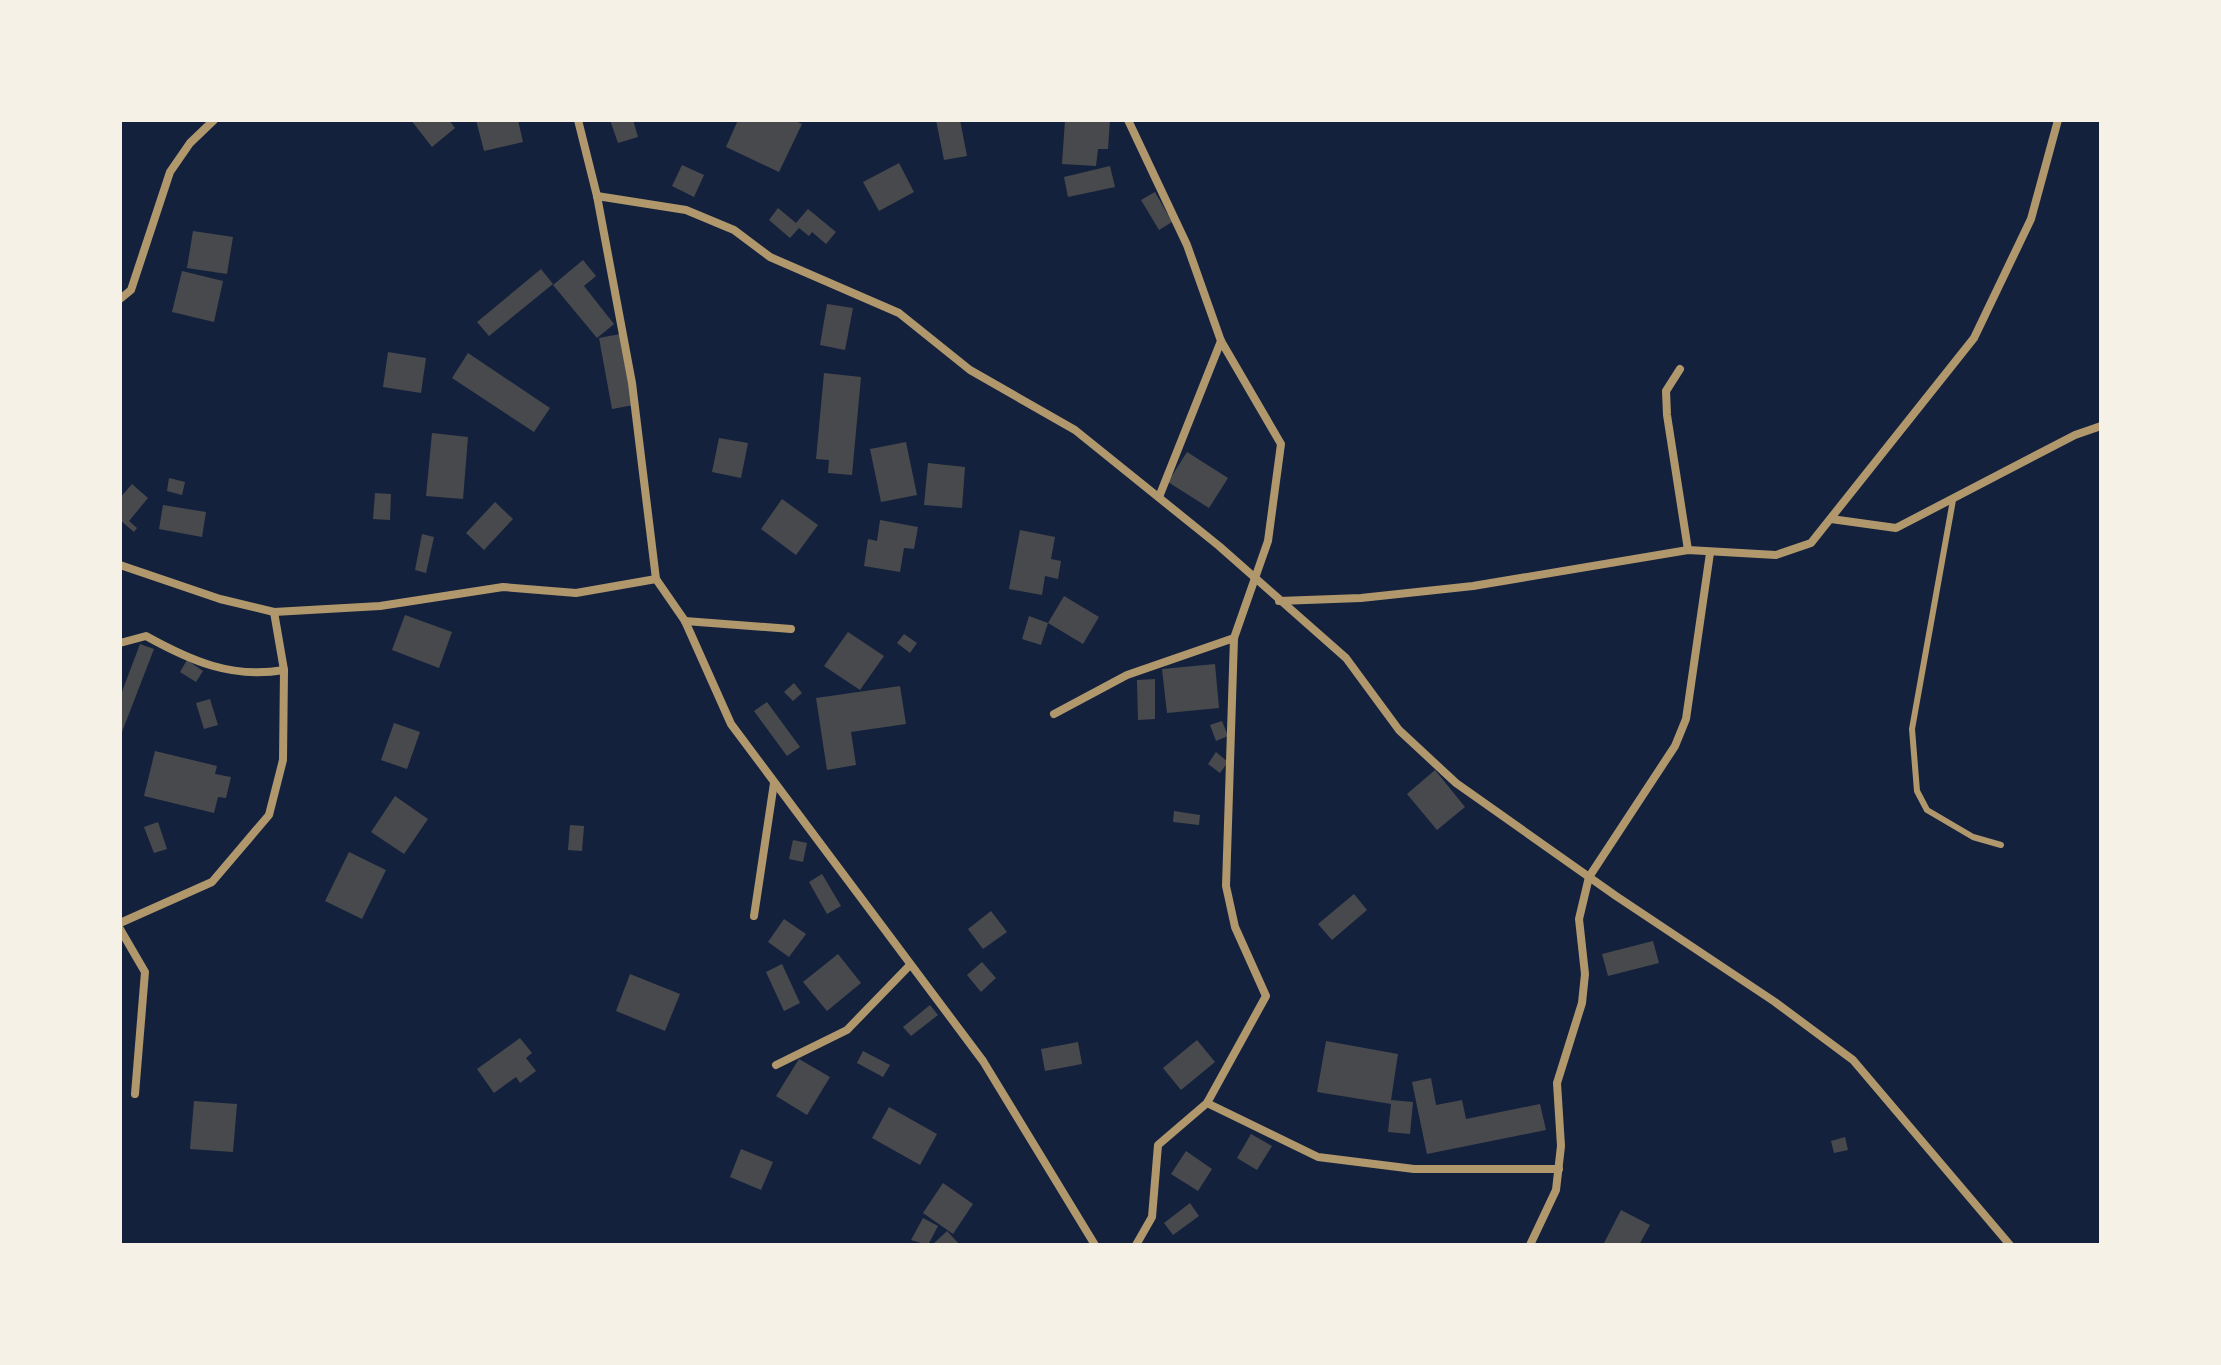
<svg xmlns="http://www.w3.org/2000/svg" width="2221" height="1365" font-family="Literata,serif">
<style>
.building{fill:#48494c}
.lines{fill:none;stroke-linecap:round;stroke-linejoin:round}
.service{stroke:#b1986c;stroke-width:6}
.minor{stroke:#b1986c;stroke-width:8}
</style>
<rect width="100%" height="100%" fill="#14213d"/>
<g class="building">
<polygon points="411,120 449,120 455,128 432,147"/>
<polygon points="476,120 518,120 523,142 484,151"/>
<polygon points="610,120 633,120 638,137 618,143"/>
<polygon points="738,120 793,120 802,124 779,172 726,147"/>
<polygon points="936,120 960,120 967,156 944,160"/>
<polygon points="1065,120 1110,120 1108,149 1098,149 1096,166 1062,164"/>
<polygon points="899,163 914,192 879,211 863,182"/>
<polygon points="682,165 704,175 694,197 672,186"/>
<polygon points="1110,166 1115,187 1068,197 1064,177"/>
<polygon points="1155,192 1172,222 1159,230 1141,200"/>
<polygon points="778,208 796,223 808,209 836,232 826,244 812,232 809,236 799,228 790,238 769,220"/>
<polygon points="193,231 233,237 227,274 187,268"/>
<polygon points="583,260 596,276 584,286 614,324 597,338 553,285"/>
<polygon points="541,269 553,284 489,336 477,322"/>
<polygon points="182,271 223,281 214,322 172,312"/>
<polygon points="827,304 853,308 845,350 820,345"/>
<polygon points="620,334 634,405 612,409 599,338"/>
<polygon points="388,352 426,358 421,393 383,387"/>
<polygon points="468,353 550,408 534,432 452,378"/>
<polygon points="824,373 861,377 852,475 828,473 829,460 816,459"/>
<polygon points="432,433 468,437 463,499 426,496"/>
<polygon points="719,438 748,443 741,478 712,472"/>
<polygon points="906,442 917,495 881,502 870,449"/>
<polygon points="1187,452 1228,478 1209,508 1168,482"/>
<polygon points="928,463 965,467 962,508 924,505"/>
<polygon points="169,478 185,482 182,495 167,491"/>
<polygon points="132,484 148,498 129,521 137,528 134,532 120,520 120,498"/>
<polygon points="375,493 391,494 390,520 373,519"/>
<polygon points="782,499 818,525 796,555 761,529"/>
<polygon points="495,502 513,519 484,550 466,533"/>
<polygon points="163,505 206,512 202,537 159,529"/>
<polygon points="880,520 918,527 914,549 904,548 900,572 864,566 868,539 877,541"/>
<polygon points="1020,530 1055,537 1051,559 1061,561 1058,579 1045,576 1042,595 1009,589"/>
<polygon points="422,534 434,537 426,573 415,570"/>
<polygon points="1064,596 1099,617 1083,644 1048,623"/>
<polygon points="405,615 452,632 439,668 392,650"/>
<polygon points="1029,616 1048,623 1041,645 1022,639"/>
<polygon points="848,632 884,656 860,690 824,666"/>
<polygon points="904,634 917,643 910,653 897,643"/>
<polygon points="140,644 154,649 120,737 120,697"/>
<polygon points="187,660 203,671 196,682 180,672"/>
<polygon points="1215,664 1219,708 1167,713 1162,669"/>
<polygon points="1155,679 1155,719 1138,720 1137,680"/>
<polygon points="794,683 802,693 793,701 784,692"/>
<polygon points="900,686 906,724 851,732 856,765 827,770 816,698"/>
<polygon points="210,699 218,725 204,729 196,703"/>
<polygon points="767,702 800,747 787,756 754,711"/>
<polygon points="1222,721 1228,736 1216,741 1210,725"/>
<polygon points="394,723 420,732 407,769 381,760"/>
<polygon points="155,751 217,766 215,774 231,777 226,798 218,797 214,813 144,796"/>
<polygon points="1216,752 1228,762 1220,773 1208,764"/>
<polygon points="1435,770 1465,807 1437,830 1407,794"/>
<polygon points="395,796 428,819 404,854 371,832"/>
<polygon points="1174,811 1200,815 1199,825 1173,822"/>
<polygon points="158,822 167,849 154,853 144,827"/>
<polygon points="570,825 584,826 582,851 568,850"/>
<polygon points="793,840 807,843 803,862 789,859"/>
<polygon points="349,852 386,870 362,919 325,901"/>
<polygon points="822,874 841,906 827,914 809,882"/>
<polygon points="1354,894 1367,910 1332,940 1318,924"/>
<polygon points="991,911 1007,932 983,949 968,929"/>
<polygon points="784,919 806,934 789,957 768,942"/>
<polygon points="1653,941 1659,963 1608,976 1602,954"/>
<polygon points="838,954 861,983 827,1011 803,982"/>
<polygon points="982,962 996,978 981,992 967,975"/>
<polygon points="782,964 800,1003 784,1011 766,972"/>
<polygon points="630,974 680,994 665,1031 616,1011"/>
<polygon points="930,1005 938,1015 911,1036 903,1027"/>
<polygon points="520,1038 532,1053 526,1058 536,1071 520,1083 516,1077 494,1093 477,1069"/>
<polygon points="1197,1040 1215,1062 1181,1090 1163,1068"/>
<polygon points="1326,1041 1398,1054 1391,1100 1413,1102 1410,1134 1388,1132 1391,1104 1317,1092"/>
<polygon points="1078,1042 1082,1064 1045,1071 1041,1049"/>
<polygon points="863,1051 890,1065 883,1077 857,1063"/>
<polygon points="799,1059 830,1077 807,1115 776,1096"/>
<polygon points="1431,1078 1436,1105 1462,1100 1466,1119 1540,1104 1546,1130 1427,1154 1412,1082"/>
<polygon points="194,1101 237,1104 233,1152 190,1149"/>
<polygon points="889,1107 937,1134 920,1165 872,1138"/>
<polygon points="1251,1134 1272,1146 1257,1170 1237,1158"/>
<polygon points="1845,1137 1848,1150 1834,1153 1831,1141"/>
<polygon points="741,1149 773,1162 761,1190 730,1177"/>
<polygon points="1186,1151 1212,1169 1198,1191 1171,1174"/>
<polygon points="943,1183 973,1204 953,1234 923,1213"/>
<polygon points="1190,1203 1199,1216 1173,1235 1164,1223"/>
<polygon points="1621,1210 1650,1225 1639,1245 1603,1245"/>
<polygon points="923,1218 938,1226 928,1245 911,1240"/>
<polygon points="947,1231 960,1245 932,1245"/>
</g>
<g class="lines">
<polyline class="service" points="1953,500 1912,729 1917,791 1927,810 1973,837 2001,845"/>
<g class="minor">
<polyline points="578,120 597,196 632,383 656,579 685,621 731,724 983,1061 1095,1245"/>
<polyline points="1128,120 1187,245 1221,341 1281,444 1268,541 1234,638 1226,886 1235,927 1266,996 1207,1103 1158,1145 1152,1217 1136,1245"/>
<polyline points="597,196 686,210 734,230 770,257 899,313 970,370 1075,430 1219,546 1346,658 1399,730 1456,783 1616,896 1775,1002 1853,1060 2010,1245"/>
<polyline points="120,299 131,290 170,172 190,143 214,120"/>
<polyline points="1680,369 1666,391 1667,415 1688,550"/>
<polyline points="1159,497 1221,341"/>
<polyline points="1831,519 1896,528 2075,435 2101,426"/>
<polyline points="120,565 220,599 274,612 380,606 503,587 576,593 656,579"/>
<polyline points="1279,601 1361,598 1473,586 1688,550 1776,555 1811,543 1974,338 2031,219 2058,120"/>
<polyline points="685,621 791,629"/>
<path d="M120 643 146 636C191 661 232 679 284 670"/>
<polyline points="1054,714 1127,675 1234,638"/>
<polyline points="754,916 774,783"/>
<polyline points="120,923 212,882 269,815 283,760 284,670 274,612"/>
<polyline points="120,929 145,972 135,1094"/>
<polyline points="776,1065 847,1030 910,965"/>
<polyline points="1207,1103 1318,1157 1414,1169 1559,1169"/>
<polyline points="1530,1245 1556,1190 1561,1146 1557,1083 1582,1003 1585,974 1579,919 1589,877 1675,746 1686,719 1710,553"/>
</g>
</g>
<rect width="2221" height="1365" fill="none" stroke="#f6f1e7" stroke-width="244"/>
</svg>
